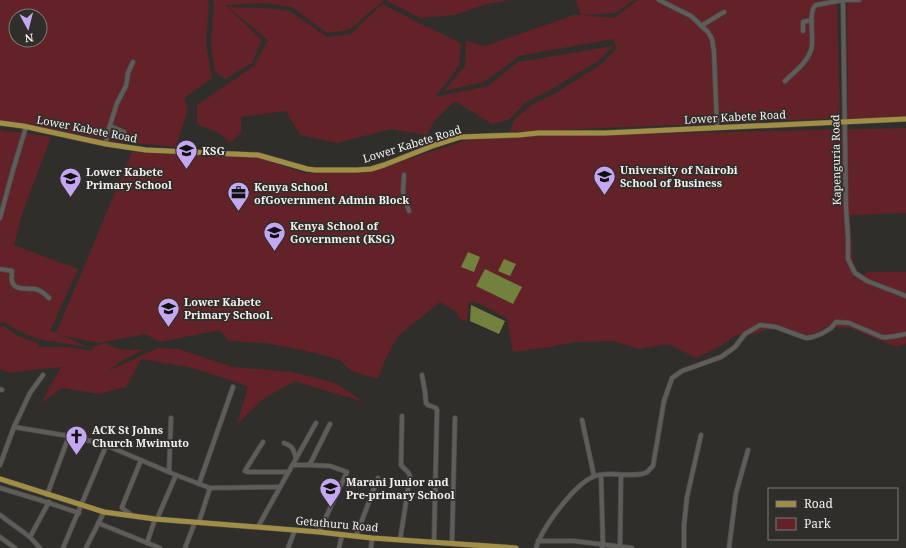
<svg xmlns="http://www.w3.org/2000/svg" width="906" height="548" font-family="'Noto Serif',serif">
<style>
.green{fill:#632227;fill-rule:evenodd}
.water{fill:#72823e}
.lines{fill:none;stroke-linecap:round;stroke-linejoin:round}
.minor-casing{stroke:#4c4a48;stroke-width:5.5}
.major-casing{stroke:#4c4a48;stroke-width:6}
.minor{stroke:#5f5d5a;stroke-width:4}
.major{stroke:#a08e45;stroke-width:5}
.labels{text-anchor:middle;stroke-width:3.5;stroke-linejoin:round;paint-order:stroke}
.street-label{font-size:11px;fill:#f0efed;stroke:#302e2b}
.poi-label{font-size:11px;font-weight:bold;fill:#f0efed;stroke:#302e2b;text-anchor:start}
</style>
<rect width="100%" height="100%" fill="#302e2b"/>
<g class="green">
<path d="M0 0H208L209 4 206 44 212 78 184 98 188 109 176 147 113 141 0 120ZM16 16H40V40H16Z"/>
<polygon points="213,0 384,0 349,30 327,33 292,7 264,3 225,5 262,40 252,63 225,79 215,72 211,44 214,4"/>
<polygon points="385,0 510,0 487,4 454,15 420,18"/>
<polygon points="576,0 634,0 615,13 582,15 614,18 638,0 837,0 840,118 510,132 514,120 533,104 556,93 603,63 617,48 612,39 519,56 484,82 444,91 465,66 466,41 485,46 574,15 581,15"/>
<polygon points="848,0 906,0 906,119 848,118 847,6"/>
<polygon points="382,4 421,24 461,43 459,66 435,97 488,86 518,62 613,46 598,61 550,90 526,102 508,120 492,124 455,101 434,121 427,135 391,129 337,143 300,135 286,111 241,117 241,133 230,143 219,133 197,124 197,105 254,66 268,40 228,7 265,8 290,11 327,37 351,34"/>
<polygon points="906,128 906,213 850,215 854,279 869,272 906,272 906,344 896,347 850,328 825,327 809,339 772,328 753,334 737,335 720,346 696,358 669,344 638,349 614,341 574,342 550,347 513,352 507,318 476,302 469,302 467,320 462,321 455,311 440,302 399,335 387,355 378,379 351,371 340,360 307,351 265,343 229,341 219,330 160,342 145,334 98,343 61,335 88,347 38,339 17,330 5,322 0,323 0,130 51,137 22,214 14,245 78,269 50,331 56,333 132,152 259,158 304,173 370,172 433,151 471,139 555,135 605,135"/>
<polygon points="4,326 16,335 37,343 40,347 67,347 92,351 93,347 105,343 118,349 132,350 144,349 123,360 108,371 158,348 179,349 232,367 292,372 335,383 364,402 294,381 263,399 237,424 248,387 228,379 189,367 141,359 126,387 99,394 62,388 41,403 61,367 23,371 10,373 0,369 0,327"/>
</g>
<g class="water">
<polygon points="468,252 480,257 474,272 461,267"/>
<polygon points="504,259 516,264 510,276 498,271"/>
<polygon points="485,269 522,287 513,304 476,286"/>
<polygon points="471,305 505,321 499,334 470,321"/>
</g>
<g class="lines">
<defs>
<g id="minor">
<polyline points="659,0 691,16 708,32 712,39 714,52 717,128"/>
<polyline points="843,0 846,207 848,238 848,259 855,273 867,281 906,296"/>
<polyline points="701,26 724,12"/>
<polyline points="803,31 803,22 807,21 812,21"/>
<path d="M785 81C794 72 807 63 811 50 815 39 807 12 816 5L843 0H859"/>
<polyline points="110,126 124,132"/>
<polyline points="106,144 107,134 111,122 117,103 126,86 128,73 133,62"/>
<polyline points="404,175 403,192 409,211"/>
<polyline points="0,218 13,170 26,127"/>
<path d="M0 269 12 271C12 274 11 278 12 281 14 291 28 288 35 289 41 290 45 294 49 298"/>
<polyline points="422,375 425,392 426,403 428,405 436,408 437,410 434,542"/>
<polyline points="0,389 2,390"/>
<polyline points="582,420 594,476"/>
<polyline points="14,427 69,436 103,444 176,475 210,488 279,487"/>
<polyline points="263,442 246,469 245,471 248,472 288,472"/>
<path d="M284 443C294 447 293 449 296 458"/>
<polyline points="0,465 14,427 30,393 43,375"/>
<polyline points="293,465 307,465 310,464 330,424"/>
<polyline points="308,465 330,466 347,472 319,532"/>
<polyline points="169,472 171,418"/>
<polyline points="601,475 603,545 602,548"/>
<polyline points="199,484 233,387"/>
<polyline points="0,488 43,501 79,513"/>
<polyline points="47,495 69,436"/>
<polyline points="0,515 30,537 40,548"/>
<polyline points="133,516 122,508 122,507 141,460"/>
<polyline points="157,519 176,475"/>
<polyline points="199,522 210,488"/>
<polyline points="98,523 160,548"/>
<path d="M258 527C277 492 297 457 316 423"/>
<polyline points="356,536 378,478"/>
<polyline points="0,537 15,548"/>
<polyline points="30,537 49,502"/>
<path d="M400 540 410 477C410 471 404 470 401 465L402 416"/>
<polyline points="538,541 574,541 632,548"/>
<polyline points="147,543 155,519"/>
<polyline points="452,543 455,418"/>
<polyline points="620,547 621,475"/>
<polyline points="63,548 106,446"/>
<polyline points="86,548 104,512"/>
<polyline points="185,548 195,522"/>
<polyline points="288,548 295,530"/>
<polyline points="339,548 342,535"/>
<polyline points="371,548 372,538"/>
<path d="M536 548C542 528 575 483 595 476 610 471 626 477 641 474 642 474 646 473 647 472 649 471 651 467 653 466L664 401 672 378 682 371 721 357 735 347 745 334 760 325 776 327 806 338 813 337 821 334 831 328 836 322 849 323 882 337C890 338 898 335 906 334"/>
<polyline points="684,548 684,525 687,497 701,435"/>
<polyline points="729,548 736,493 748,450"/>
</g>
<g id="major">
<polyline points="0,123 23,126 106,144 146,150 258,155 307,169 315,170 357,170 371,169 384,165 435,145 460,137 519,135 538,133 605,133 906,119"/>
<polyline points="0,479 104,512 155,519 319,532 372,538 516,548"/>
</g>
</defs>
<use href="#minor" class="minor-casing"/>
<use href="#major" class="major-casing"/>
<use href="#minor" class="minor"/>
<use href="#major" class="major"/>
</g>
<defs>
<symbol id="school-pin" viewBox="-11 -11 22 30"><path d="M0 17L-7.5 6A9.5 9.5 0 1 1 7.5 6Z" fill="#c4a7f1" stroke="#302e2b"/><path d="M0-5L7-2L0 1L-7-2ZM-4 1L0 2.5L4 1V4Q0 6-4 4Z" fill="#111"/></symbol>
<symbol id="university-pin" viewBox="-11 -11 22 30"><path d="M0 17L-7.5 6A9.5 9.5 0 1 1 7.5 6Z" fill="#c4a7f1" stroke="#302e2b"/><path d="M0-5L7-2L0 1L-7-2ZM-4 1L0 2.5L4 1V4Q0 6-4 4Z" fill="#111"/></symbol>
<symbol id="office-pin" viewBox="-11 -11 22 30"><path d="M0 17L-7.5 6A9.5 9.5 0 1 1 7.5 6Z" fill="#c4a7f1" stroke="#302e2b"/><path d="M-6-3h4V-5.5h4V-3h4V5H-6ZM-1-4.5V-3h2v-1.5ZM-6 0V1H6V0Z" fill="#111"/></symbol>
<symbol id="church-pin" viewBox="-11 -11 22 30"><path d="M0 17L-7.5 6A9.5 9.5 0 1 1 7.5 6Z" fill="#c4a7f1" stroke="#302e2b"/><path d="M-1.2-6h2.4v3.5h3.3v2.4h-3.3V6h-2.4V-.1h-3.3v-2.4h3.3Z" fill="#111"/></symbol>
</defs>
<g fill-rule="evenodd">
<use href="#school-pin" x="174" y="138" width="25" height="34"/>
<use href="#university-pin" x="592" y="164" width="25" height="34"/>
<use href="#school-pin" x="58" y="166" width="25" height="34"/>
<use href="#office-pin" x="226" y="180" width="25" height="34"/>
<use href="#university-pin" x="262" y="220" width="25" height="34"/>
<use href="#school-pin" x="156" y="296" width="25" height="34"/>
<use href="#church-pin" x="64" y="424" width="25" height="34"/>
<use href="#school-pin" x="318" y="476" width="25" height="34"/>
</g>
<g class="labels">
<g class="street-label">
<text transform="translate(735 117) rotate(-3)" y="4">Lower Kabete Road</text>
<text transform="translate(87 129) rotate(11)" y="4">Lower Kabete Road</text>
<text transform="translate(412 144) rotate(-17)" y="4">Lower Kabete Road</text>
<text transform="translate(836 160) rotate(-91)" y="4">Kapenguria Road</text>
<text transform="translate(337 524) rotate(5)" y="4">Getathuru Road</text>
</g>
<g class="poi-label">
<text x="202" y="155">KSG</text>
<text x="620" y="174">University of Nairobi<tspan x="620" dy="13">School of Business</tspan></text>
<text x="86" y="176">Lower Kabete<tspan x="86" dy="13">Primary School</tspan></text>
<text x="254" y="191">Kenya School<tspan x="254" dy="13">ofGovernment Admin Block</tspan></text>
<text x="290" y="230">Kenya School of<tspan x="290" dy="13">Government (KSG)</tspan></text>
<text x="184" y="306">Lower Kabete<tspan x="184" dy="13">Primary School.</tspan></text>
<text x="92" y="434">ACK St Johns<tspan x="92" dy="13">Church Mwimuto</tspan></text>
<text x="346" y="486">Marani Junior and<tspan x="346" dy="13">Pre-primary School</tspan></text>
</g>
</g>
<rect x="768" y="488" width="130" height="52" fill="#302e2b" stroke="#7d7b79"/>
<rect x="776" y="501" width="20" height="6" fill="#a08e45" stroke="#7d7b79"/>
<text x="804" y="508" font-size="12" fill="#f0efed">Road</text>
<rect x="776" y="518" width="20" height="12" fill="#632227" stroke="#7d7b79"/>
<text x="804" y="528" font-size="12" fill="#f0efed">Park</text>
<g transform="translate(28 28) rotate(173)"><circle r="19" fill="#302e2b" stroke="#7d7b79"/>
<path d="M0-3L7 15L0 10L-7 15Z" fill="#c4a7f1"/>
<text y="-6" font-size="11" font-weight="bold" text-anchor="middle" fill="#f0efed">N</text>
</g>
</svg>
